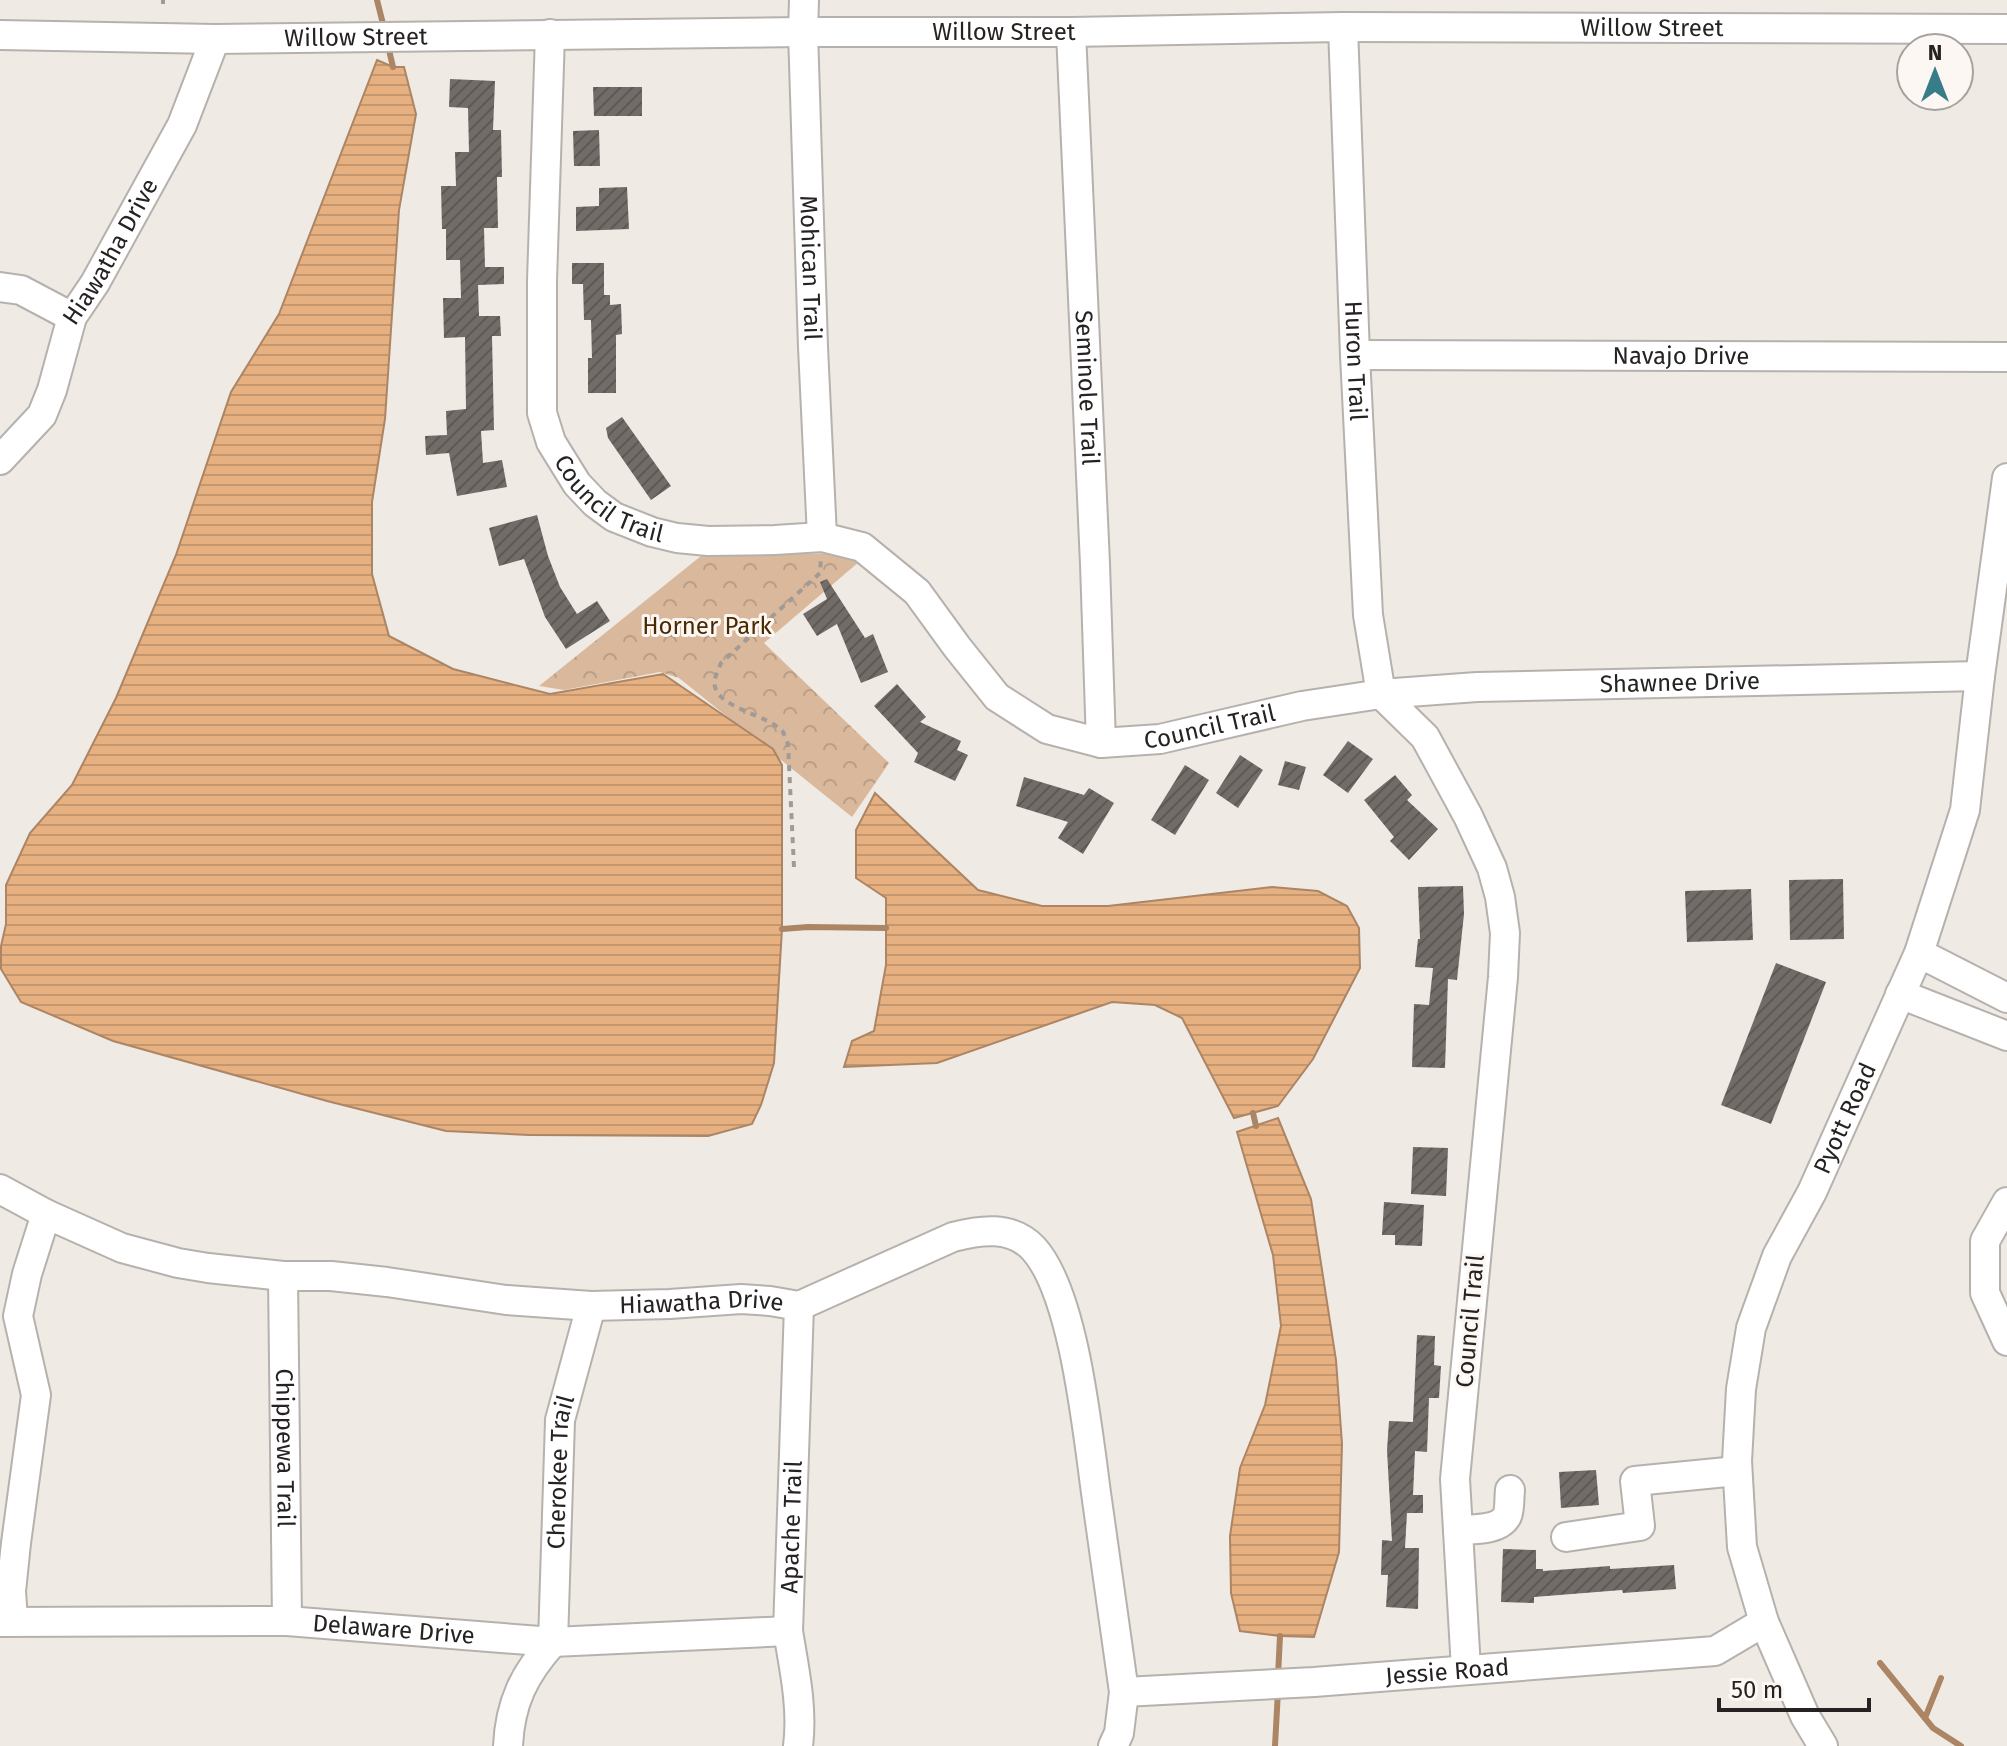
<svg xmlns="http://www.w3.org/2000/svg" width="2007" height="1746" font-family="'Fira Sans',sans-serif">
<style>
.park{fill:url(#park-crowns)}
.water{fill:url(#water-rules);stroke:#ac8564;stroke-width:2}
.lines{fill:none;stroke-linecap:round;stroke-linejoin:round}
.stream{stroke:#ac8564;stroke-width:6}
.building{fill:url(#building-hatch)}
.minor-casing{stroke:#b6b1ac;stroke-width:32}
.path{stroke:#a09b97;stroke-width:4;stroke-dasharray:6 6;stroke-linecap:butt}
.minor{stroke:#fff;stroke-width:28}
.labels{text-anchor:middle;stroke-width:6;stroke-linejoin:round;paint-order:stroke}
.street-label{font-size:24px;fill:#252221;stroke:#fdf7f3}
.park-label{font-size:24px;fill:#4a2802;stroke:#fdf7f3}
</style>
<defs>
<pattern id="park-crowns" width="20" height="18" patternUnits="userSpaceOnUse" patternTransform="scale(2)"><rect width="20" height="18" fill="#d9b89c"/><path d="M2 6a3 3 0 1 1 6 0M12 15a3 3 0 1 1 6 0" fill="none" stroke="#ba9e86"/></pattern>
<pattern id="water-rules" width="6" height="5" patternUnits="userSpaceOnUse" patternTransform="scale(2)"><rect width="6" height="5" fill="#e6b081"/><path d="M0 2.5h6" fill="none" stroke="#c5976f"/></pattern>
<pattern id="building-hatch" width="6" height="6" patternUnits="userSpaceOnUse" patternTransform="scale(2)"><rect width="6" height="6" fill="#716c68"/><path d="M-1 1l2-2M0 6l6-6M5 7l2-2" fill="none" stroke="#5d5855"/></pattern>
</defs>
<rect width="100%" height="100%" fill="#f0eae5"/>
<polygon class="park" points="841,553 860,561 764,643 889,763 852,817 679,678 660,672 564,690 539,686 701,556"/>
<g class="water">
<polygon points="377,60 393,67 404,67 416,114 399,210 385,419 372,502 372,574 389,636 453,669 550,694 663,674 773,749 782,765 782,929 774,1063 761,1105 752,1124 708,1136 529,1135 446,1131 327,1101 113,1041 21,1002 1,969 1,946 6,924 6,885 30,833 72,785 116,698 176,555 231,392 279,314"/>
<polygon points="875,793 978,890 1042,906 1108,906 1272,887 1318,891 1347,906 1359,928 1360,968 1313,1059 1278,1106 1234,1118 1182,1018 1155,1005 1112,1002 937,1063 844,1067 852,1041 874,1031 886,965 886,898 856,878 856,830"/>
<polygon points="1278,1118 1311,1199 1336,1360 1342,1444 1339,1552 1314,1637 1280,1636 1240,1631 1231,1593 1230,1536 1240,1468 1265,1405 1281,1326 1273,1255 1237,1132"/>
</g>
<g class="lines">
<g class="stream">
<polyline points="377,0 384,28"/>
<polyline points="388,46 393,67"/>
<polyline points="782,929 808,927 886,928"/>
<polyline points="1253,1113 1256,1126"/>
<polyline points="1880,1663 1933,1728 1961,1746"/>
<polyline points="1278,1676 1280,1636"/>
<polyline points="1925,1718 1941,1678"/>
<polyline points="1275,1746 1278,1691"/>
</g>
</g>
<g class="building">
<polygon points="450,79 495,81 493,130 501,130 502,177 497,177 498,228 484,228 485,267 504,267 504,284 478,285 479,316 500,316 501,336 492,336 494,430 481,431 483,463 502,460 507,487 457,496 449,453 426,455 425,436 447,435 446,411 466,409 465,337 444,338 443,298 461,298 460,260 446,260 446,229 442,229 441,186 456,186 455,152 469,152 468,108 449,107"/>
<polygon points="593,87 642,87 642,116 594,116"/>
<polygon points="599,130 600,166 574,166 573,131"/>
<polygon points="627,187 629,229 576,231 576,207 599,206 599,188"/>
<polygon points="572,263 604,263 604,295 610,295 610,305 621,304 622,334 616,335 616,393 588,393 588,358 592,358 591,320 584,320 583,284 572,284"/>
<polygon points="622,417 671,486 651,500 608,438 606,428"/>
<polygon points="537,515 548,556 560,587 577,614 597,601 610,621 566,649 545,617 524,559 499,566 489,528"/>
<polygon points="827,579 865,638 873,634 888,672 861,683 837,624 817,636 803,614 827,599 820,582"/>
<polygon points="897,684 926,717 920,722 961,741 957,750 968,755 955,781 914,762 918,753 874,706"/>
<polygon points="1348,741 1373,759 1348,793 1323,775"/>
<polygon points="1240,755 1263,770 1238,808 1216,793"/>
<polygon points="1285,761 1306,767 1299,790 1278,785"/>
<polygon points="1185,765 1209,780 1175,835 1151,820"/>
<polygon points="1395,775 1412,795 1407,800 1438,829 1409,860 1390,841 1394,837 1364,800"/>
<polygon points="1024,777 1084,795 1089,788 1114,803 1083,854 1058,838 1068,822 1016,806"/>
<polygon points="1843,879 1844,939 1790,940 1789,880"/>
<polygon points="1463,886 1464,914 1457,980 1448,979 1445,1068 1412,1067 1414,1004 1429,1005 1433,968 1415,967 1418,939 1420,939 1418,887"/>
<polygon points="1751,889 1753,940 1687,942 1685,891"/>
<polygon points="1776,963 1826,982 1771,1124 1721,1105"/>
<polygon points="1413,1147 1448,1148 1446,1196 1411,1194"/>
<polygon points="1384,1202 1424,1205 1422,1246 1395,1245 1395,1235 1382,1235"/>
<polygon points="1417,1335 1435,1336 1434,1365 1441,1366 1439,1398 1429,1398 1427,1452 1415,1451 1413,1495 1423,1495 1423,1513 1407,1513 1405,1548 1419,1548 1418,1609 1386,1607 1388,1575 1381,1575 1382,1540 1392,1541 1387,1450 1389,1421 1413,1422"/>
<polygon points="1596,1470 1599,1505 1561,1508 1559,1472"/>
<polygon points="1503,1549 1536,1550 1536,1569 1543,1569 1543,1571 1610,1566 1610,1569 1674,1565 1676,1589 1623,1593 1622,1590 1534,1597 1534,1603 1501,1602"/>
</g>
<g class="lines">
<defs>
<g id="minor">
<path id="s1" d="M804 0 803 32 813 347 822 537"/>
<path id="s2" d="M1343 27 1355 355 1368 615 1381 694"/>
<path id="s3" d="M1071 32 1095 564 1101 743"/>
<path id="s4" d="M550 34 542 281V413L551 442 577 484 595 503 614 517 652 532 677 538 708 541 775 540 822 537 862 547 917 592 957 647 997 697 1047 729 1101 743 1160 739 1302 706 1381 694 1477 687 1980 676"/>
<path id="s5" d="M0 35 215 39 803 32H1071L1343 27 2007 29"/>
<polyline points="0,287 21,290 72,317"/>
<path id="s6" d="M1355 355 2007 357"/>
<path id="s7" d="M0 460 42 415 52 390 72 317 95 283 182 125 215 39"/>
<polyline points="1381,694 1425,737 1468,816 1492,868 1500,897 1505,933 1503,977 1455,1479 1466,1669"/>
<polyline points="1919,953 2007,998"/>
<polyline points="1900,994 2007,1036"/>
<path id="s8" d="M0 1189 46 1214 122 1248 178 1263 208 1268 283 1276H331L387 1282 506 1300 591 1306 670 1304 741 1299 770 1301 799 1306 953 1237C980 1230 1011 1225 1033 1248 1075 1293 1088 1437 1097 1500 1106 1564 1115 1628 1124 1692L1119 1733 1113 1746"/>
<polyline points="2007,1202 1985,1241 1985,1293 2007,1341"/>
<path id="s9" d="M283 1276 287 1621"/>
<path d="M1458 1530C1472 1529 1499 1531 1507 1516 1510 1510 1509 1498 1510 1490"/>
<polyline points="1566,1537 1640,1526 1635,1481 1737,1471"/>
<polyline points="13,1621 11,1591 16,1543 36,1395 18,1316 27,1274 46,1214"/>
<path id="s10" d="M0 1622 287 1621 553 1642 788 1631"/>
<path id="s11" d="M1124 1692 1314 1682 1715 1651 1764 1622"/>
<path id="s12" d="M508 1746C510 1703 524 1674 553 1642L560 1420 591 1306"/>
<path id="s13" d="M798 1746C803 1708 794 1668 788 1631L799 1306"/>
<path id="s14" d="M1823 1746 1805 1716 1764 1622 1742 1547 1737 1461 1741 1389 1751 1328 1777 1256 1812 1192 1919 953 1965 810 1980 676 2007 478"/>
</g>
</defs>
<use href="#minor" class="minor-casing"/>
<g class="path">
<polyline points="163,0 163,4"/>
<path d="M794 867 788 744C786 740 785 736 783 732 769 715 721 709 715 687 713 679 718 671 721 663L820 573 821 558"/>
</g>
<use href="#minor" class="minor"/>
</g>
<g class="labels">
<g class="street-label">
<text dy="8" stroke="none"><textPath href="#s5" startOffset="1652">Willow Street</textPath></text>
<text dy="8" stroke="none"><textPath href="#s5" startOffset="1004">Willow Street</textPath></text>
<text dy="8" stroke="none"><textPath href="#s5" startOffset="356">Willow Street</textPath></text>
<text dy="8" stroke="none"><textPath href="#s7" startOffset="240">Hiawatha Drive</textPath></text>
<text dy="8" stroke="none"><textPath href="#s1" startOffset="268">Mohican Trail</textPath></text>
<text dy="8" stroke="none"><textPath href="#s6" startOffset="326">Navajo Drive</textPath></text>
<text dy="8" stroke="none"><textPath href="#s2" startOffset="334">Huron Trail</textPath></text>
<text dy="8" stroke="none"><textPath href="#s3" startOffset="356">Seminole Trail</textPath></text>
<text dy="8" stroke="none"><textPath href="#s4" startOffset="494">Council Trail</textPath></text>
<text dy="8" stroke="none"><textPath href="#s4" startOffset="1664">Shawnee Drive</textPath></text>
<text dy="8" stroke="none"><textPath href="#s4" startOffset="1190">Council Trail</textPath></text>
<text dy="8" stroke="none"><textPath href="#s14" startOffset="666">Pyott Road</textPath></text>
<text dy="8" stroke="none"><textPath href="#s8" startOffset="720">Hiawatha Drive</textPath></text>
<text transform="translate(1470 1321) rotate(-85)" y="8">Council Trail</text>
<text dy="8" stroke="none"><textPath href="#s9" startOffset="172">Chippewa Trail</textPath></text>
<text dy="8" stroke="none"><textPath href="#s12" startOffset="286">Cherokee Trail</textPath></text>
<text dy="8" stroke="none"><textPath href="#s13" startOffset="220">Apache Trail</textPath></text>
<text dy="8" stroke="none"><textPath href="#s10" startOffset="394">Delaware Drive</textPath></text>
<text dy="8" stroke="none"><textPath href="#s11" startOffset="324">Jessie Road</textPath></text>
</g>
<g class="park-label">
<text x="707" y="634">Horner Park</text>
</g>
</g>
<g transform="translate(1935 72)"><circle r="38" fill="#fdf7f3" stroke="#a7a29f" stroke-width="2"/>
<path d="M0-6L14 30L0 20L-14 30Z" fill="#377c89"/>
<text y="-12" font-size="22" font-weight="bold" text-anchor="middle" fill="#252221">N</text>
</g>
<path d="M1719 1698v12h150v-12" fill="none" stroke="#252221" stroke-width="4"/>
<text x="1731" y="1698" font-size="24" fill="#252221" stroke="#fdf7f3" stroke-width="6" paint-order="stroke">50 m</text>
</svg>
